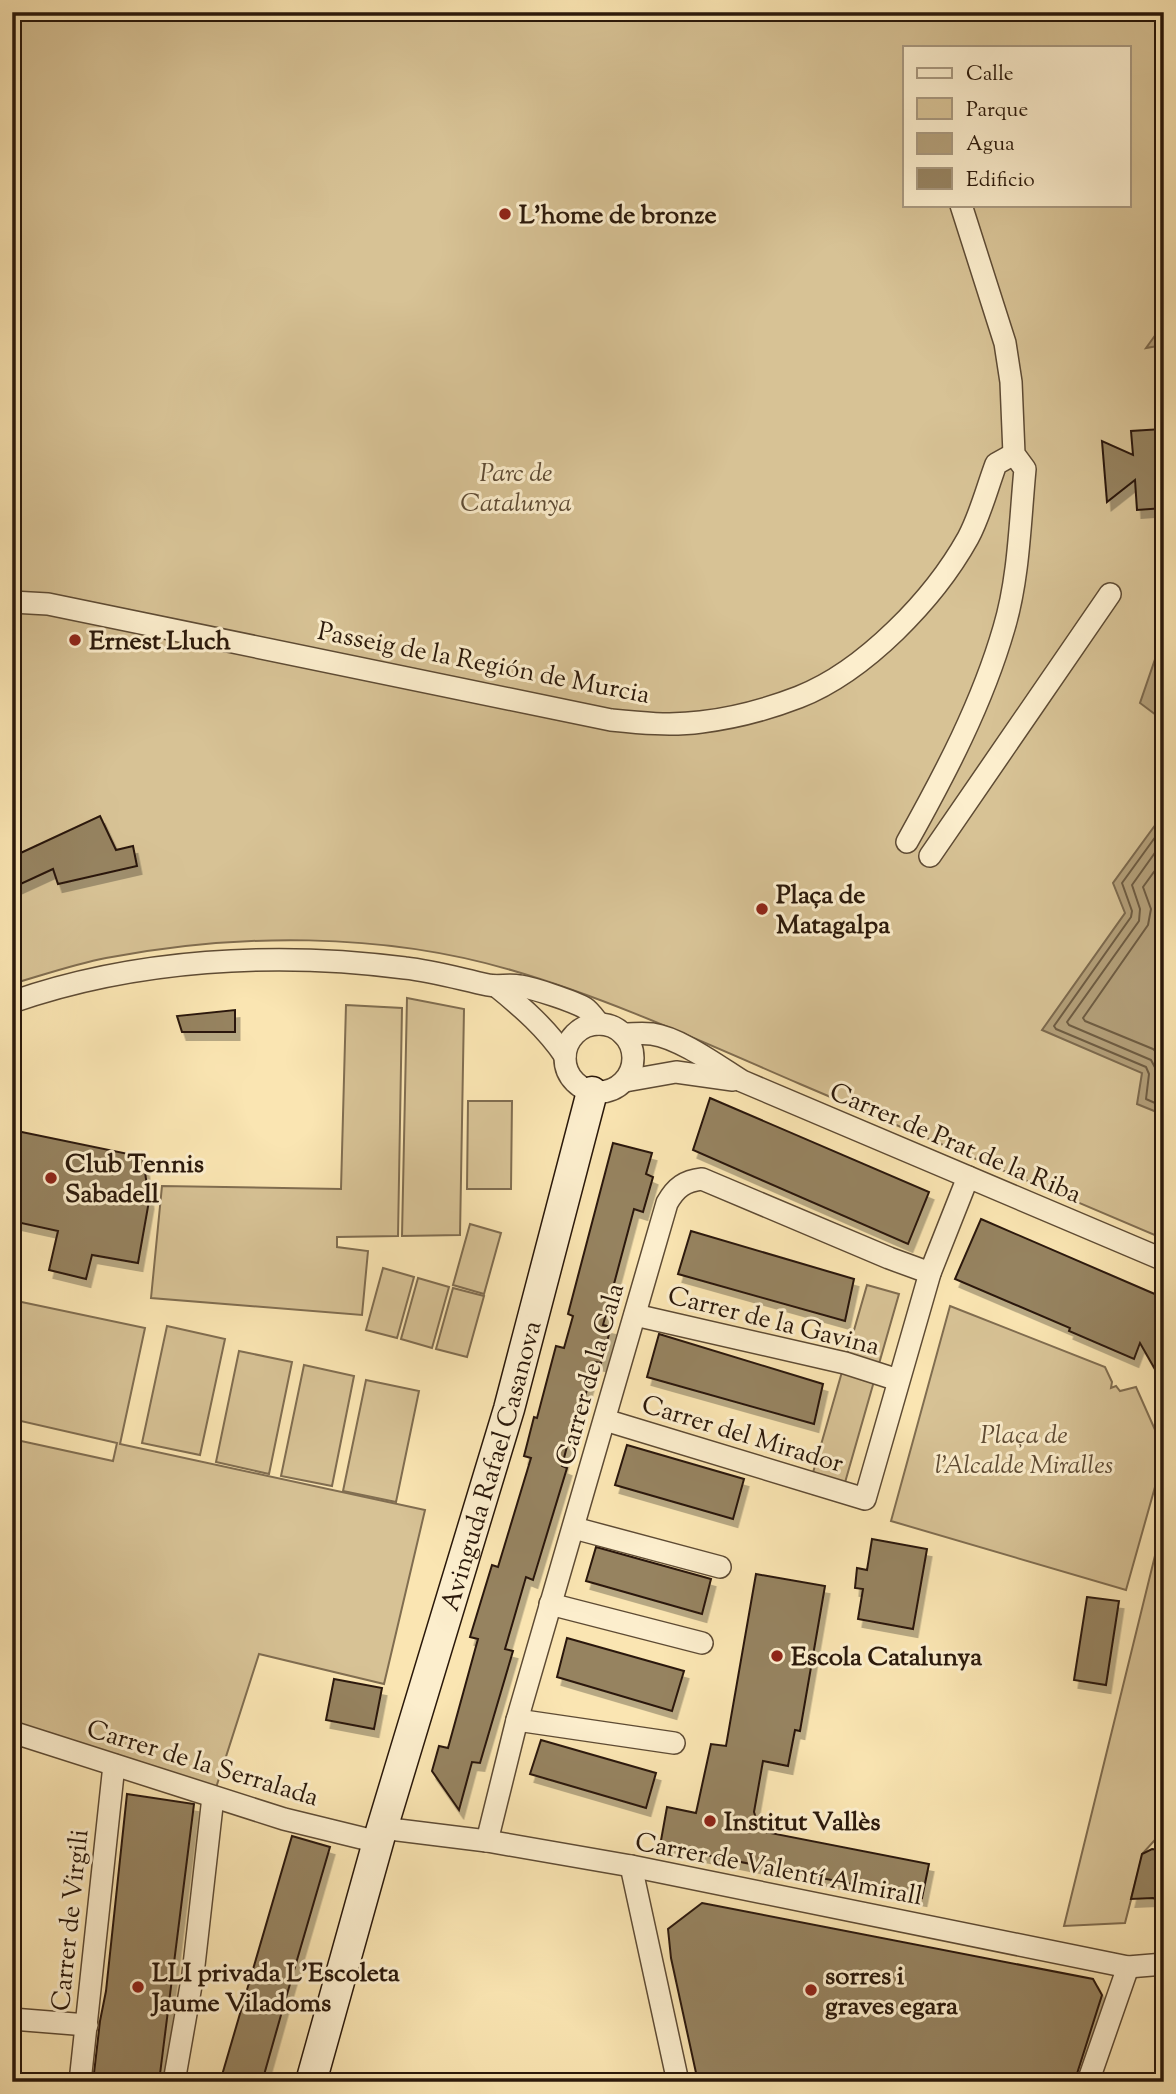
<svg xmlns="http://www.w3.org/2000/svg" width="1176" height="2094" font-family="'Sorts Mill Goudy',serif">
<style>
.green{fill:#d7c295;stroke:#806d50;stroke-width:2;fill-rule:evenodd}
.water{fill:#b39f79;stroke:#7c694d;stroke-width:2}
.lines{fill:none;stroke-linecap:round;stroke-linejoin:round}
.shore{stroke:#6e5c42;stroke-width:2}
.building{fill:#968361;stroke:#2a180a;stroke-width:2;filter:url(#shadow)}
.street-casing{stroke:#5e4b34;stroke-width:24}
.secondary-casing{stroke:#2a180a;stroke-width:33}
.street{stroke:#fceecd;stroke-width:21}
.secondary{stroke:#fceecd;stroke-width:30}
.poi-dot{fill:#8f2418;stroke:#fceecd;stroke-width:2.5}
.labels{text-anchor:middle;stroke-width:6;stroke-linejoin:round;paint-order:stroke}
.poi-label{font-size:26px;font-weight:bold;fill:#2a180a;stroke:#fceecd;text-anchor:start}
.park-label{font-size:26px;font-style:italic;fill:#5e4b34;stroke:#fceecd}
.street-label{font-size:26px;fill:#2a180a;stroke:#fceecd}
</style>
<defs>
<filter id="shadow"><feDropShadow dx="4.5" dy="8" stdDeviation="0" flood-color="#0004"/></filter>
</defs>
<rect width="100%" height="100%" fill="#fae5b2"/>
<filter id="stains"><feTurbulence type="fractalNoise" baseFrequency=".00286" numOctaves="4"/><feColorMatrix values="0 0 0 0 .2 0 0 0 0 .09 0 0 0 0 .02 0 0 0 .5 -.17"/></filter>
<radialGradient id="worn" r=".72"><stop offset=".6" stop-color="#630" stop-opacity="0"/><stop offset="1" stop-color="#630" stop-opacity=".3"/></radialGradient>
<g class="green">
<path d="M12 12H1164V1239C1042 1187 921 1135 800 1084 705 1043 610 999 511 970 381 932 237 933 106 958 75 964 43 975 12 984ZM905 47H1129V205H905Z"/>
<polygon points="407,998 464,1009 460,1235 402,1236"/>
<polygon points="346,1005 402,1008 398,1236 337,1237 337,1247 368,1251 362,1315 151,1298 162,1186 341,1189"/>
<polygon points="468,1101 512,1101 511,1189 467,1189"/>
<polygon points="470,1224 501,1233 484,1294 453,1285"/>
<polygon points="383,1268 414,1277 397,1338 366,1330"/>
<polygon points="418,1278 449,1287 432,1348 401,1339"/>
<polygon points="867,1285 899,1294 844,1486 812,1476"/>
<polygon points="453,1288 484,1296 467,1357 436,1349"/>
<polygon points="12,1300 145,1328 120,1444 425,1510 384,1684 259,1654 213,1797 12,1732 12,1439 113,1461 117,1443 12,1419"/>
<polygon points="950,1306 1105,1367 1112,1382 1111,1388 1116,1386 1120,1391 1136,1387 1164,1450 1164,1455 1126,1590 891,1521"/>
<polygon points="167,1326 225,1339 200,1455 142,1443"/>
<polygon points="239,1351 292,1362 269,1474 216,1462"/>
<polygon points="304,1365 354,1376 332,1486 281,1476"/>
<polygon points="366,1380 419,1391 396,1502 343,1491"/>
<polygon points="1164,1519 1164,1830 1143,1853 1125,1923 1064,1926"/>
</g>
<g class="water">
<polygon points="1164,323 1164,345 1146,348"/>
<polygon points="1164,633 1164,721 1140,703"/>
<polygon points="1164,813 1164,1115 1137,1104 1142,1073 1042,1030 1125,913 1113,883"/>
</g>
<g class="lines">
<g class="shore">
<polyline points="1164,825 1122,883 1132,911 1131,917 1054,1026 1056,1029 1146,1067 1149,1074 1146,1099 1164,1107"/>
<polyline points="1164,840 1132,885 1140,909 1139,921 1067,1022 1069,1025 1151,1060 1158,1073 1155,1093 1164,1098"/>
<polyline points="1164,858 1143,887 1151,909 1148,925 1083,1018 1085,1021 1153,1049 1164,1059"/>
</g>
</g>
<g class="building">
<polygon points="1162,429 1164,508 1137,510 1135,480 1107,502 1102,441 1133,455 1131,431"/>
<polygon points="100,816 116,850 133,846 137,866 58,884 53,869 12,888 12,857"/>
<polygon points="235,1010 235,1032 182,1032 177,1016"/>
<polygon points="710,1098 929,1192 908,1244 693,1150"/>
<polygon points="12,1130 143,1157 149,1201 138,1263 92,1255 86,1279 49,1270 58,1231 12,1221"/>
<polygon points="613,1143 652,1153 646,1174 653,1177 643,1212 634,1209 603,1325 611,1327 601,1363 595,1362 584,1400 579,1399 562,1466 567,1468 533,1580 526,1577 505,1649 513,1651 480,1763 472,1762 459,1810 432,1771 439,1746 448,1748 478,1639 470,1637 492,1565 498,1567 531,1458 524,1456 534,1417 537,1418 556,1346 564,1348 573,1316 568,1314"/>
<polygon points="981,1219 1164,1298 1164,1385 1140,1343 1134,1359 1069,1331 1070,1328 955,1279"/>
<polygon points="691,1231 854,1279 845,1321 678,1274"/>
<polygon points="659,1334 823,1384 814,1424 647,1377"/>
<polygon points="627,1445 744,1479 733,1519 615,1485"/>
<polygon points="872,1539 927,1549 913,1629 858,1619 863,1589 855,1588 857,1568 867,1570"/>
<polygon points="596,1547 711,1579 702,1614 586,1581"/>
<polygon points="756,1574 825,1586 800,1731 795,1730 788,1766 763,1761 754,1812 760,1831 929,1864 922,1898 660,1846 667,1807 696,1813 711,1744 726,1746"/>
<polygon points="1087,1597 1119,1601 1106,1685 1074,1680"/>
<polygon points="567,1638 684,1671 672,1711 557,1677"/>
<polygon points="334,1679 382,1688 374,1729 326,1720"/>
<polygon points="541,1740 656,1773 646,1808 530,1774"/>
<polygon points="127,1794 194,1804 159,2082 93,2082 100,2021 106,1991"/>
<polygon points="292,1836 330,1847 283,2008 262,2082 220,2082"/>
<polygon points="1152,1849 1164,1851 1164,1903 1153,1898 1131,1899 1142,1854"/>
<polygon points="702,1903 1093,1979 1102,1995 1075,2080 1065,2082 698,2082 671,1958 668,1929"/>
</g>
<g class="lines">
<defs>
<g id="street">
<path d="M12 602 48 604 611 720C640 723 671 726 701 722 734 718 768 709 799 697 865 671 934 599 968 538 980 516 987 488 996 464L1014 454"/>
<path d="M907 842C945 774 982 704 1004 628 1019 578 1020 521 1025 469L1014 454 1011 382 1005 343 961 205"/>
<polyline points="930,856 1110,594"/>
<path d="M496 986C522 1007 547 1029 565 1056"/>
<path d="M12 1002C135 959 276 951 405 968 433 971 460 979 488 985 498 987 509 984 520 986 533 988 573 1001 585 1008 590 1011 595 1019 599 1024"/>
<circle cx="599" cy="1058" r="34"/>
<path d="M623 1034C633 1034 643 1033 652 1034 680 1038 718 1066 742 1081L1164 1260"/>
<polyline points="625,1081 676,1072 733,1080"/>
<polyline points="635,1315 845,1363 898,1380"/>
<polyline points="605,1420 865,1499 930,1273 968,1177"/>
<polyline points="574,1528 720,1567"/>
<polyline points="550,1604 702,1643"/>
<polyline points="517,1720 674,1743"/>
<polyline points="12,1732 284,1819 378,1842"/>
<polyline points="382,1828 487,1841 631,1866 1128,1967 1164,1964"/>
<path d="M487 1841 517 1720 667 1203C676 1187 685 1181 702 1179L889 1258 930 1273"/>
<polyline points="631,1866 678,2082"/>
<polyline points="12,2019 87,2025"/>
<polyline points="80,2082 114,1765"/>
<polyline points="174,2082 193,1974 213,1797"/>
<polyline points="1088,2082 1128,1967"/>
</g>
<g id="secondary">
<path id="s1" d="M311 2082 380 1835 509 1409 592 1092"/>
</g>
</defs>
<use href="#street" class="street-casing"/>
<use href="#secondary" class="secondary-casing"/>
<use href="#street" class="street"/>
<use href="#secondary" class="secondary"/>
</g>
<g class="poi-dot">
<circle cx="505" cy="214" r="7"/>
<circle cx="75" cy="640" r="7"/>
<circle cx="762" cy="909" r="7"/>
<circle cx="51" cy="1178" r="7"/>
<circle cx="777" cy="1656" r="7"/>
<circle cx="710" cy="1821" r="7"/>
<circle cx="138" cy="1987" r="7"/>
<circle cx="811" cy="1990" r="7"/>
</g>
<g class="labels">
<g class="poi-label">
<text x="519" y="223">L'home de bronze</text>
<text x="89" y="649">Ernest Lluch</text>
<text x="776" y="903">Plaça de<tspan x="776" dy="30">Matagalpa</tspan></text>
<text x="65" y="1172">Club Tennis<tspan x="65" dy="30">Sabadell</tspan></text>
<text x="791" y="1665">Escola Catalunya</text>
<text x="724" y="1830">Institut Vallès</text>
<text x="152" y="1981">LLI privada L'Escoleta<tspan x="152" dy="30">Jaume Viladoms</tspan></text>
<text x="825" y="1984">sorres i<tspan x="825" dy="30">graves egara</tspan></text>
</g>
<g class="park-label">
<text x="516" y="481">Parc de<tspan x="516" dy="30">Catalunya</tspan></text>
<text x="1024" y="1443">Plaça de<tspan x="1024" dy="30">l'Alcalde Miralles</tspan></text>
</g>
<g class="street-label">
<text transform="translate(484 662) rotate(11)" y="9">Passeig de la Región de Murcia</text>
<text transform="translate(956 1142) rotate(23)" y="9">Carrer de Prat de la Riba</text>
<text transform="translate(774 1320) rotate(14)" y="9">Carrer de la Gavina</text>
<text transform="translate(589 1374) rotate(-74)" y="9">Carrer de la Cala</text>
<text transform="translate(743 1433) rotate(17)" y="9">Carrer del Mirador</text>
<text dy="9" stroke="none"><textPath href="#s1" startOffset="642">Avinguda Rafael Casanova</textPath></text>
<text transform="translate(203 1762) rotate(17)" y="9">Carrer de la Serralada</text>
<text transform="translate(779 1868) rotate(11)" y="9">Carrer de Valentí Almirall</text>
<text transform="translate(69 1920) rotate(-84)" y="9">Carrer de Virgili</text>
</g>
</g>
<rect width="1176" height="2094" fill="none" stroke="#fae5b2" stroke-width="42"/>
<rect x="14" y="14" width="1148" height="2066" fill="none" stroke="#2a180a" stroke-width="3.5"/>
<rect x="21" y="21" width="1134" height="2052" fill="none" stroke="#2a180a" stroke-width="2"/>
<rect x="903" y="46" width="228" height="161" fill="#fceecd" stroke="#a8987f" stroke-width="2"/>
<rect x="917" y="68" width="35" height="10" fill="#fceecd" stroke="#a8987f" stroke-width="2"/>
<text x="966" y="80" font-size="21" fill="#2a180a">Calle</text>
<rect x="917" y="98" width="35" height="21" fill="#d7c295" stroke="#a8987f" stroke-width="2"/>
<text x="966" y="116" font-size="21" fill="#2a180a">Parque</text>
<rect x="917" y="133" width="35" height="21" fill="#b39f79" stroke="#a8987f" stroke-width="2"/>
<text x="966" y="150" font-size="21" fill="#2a180a">Agua</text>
<rect x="917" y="168" width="35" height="21" fill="#968361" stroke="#a8987f" stroke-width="2"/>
<text x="966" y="186" font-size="21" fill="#2a180a">Edificio</text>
<rect width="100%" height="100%" filter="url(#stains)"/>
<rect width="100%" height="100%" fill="url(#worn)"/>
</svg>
